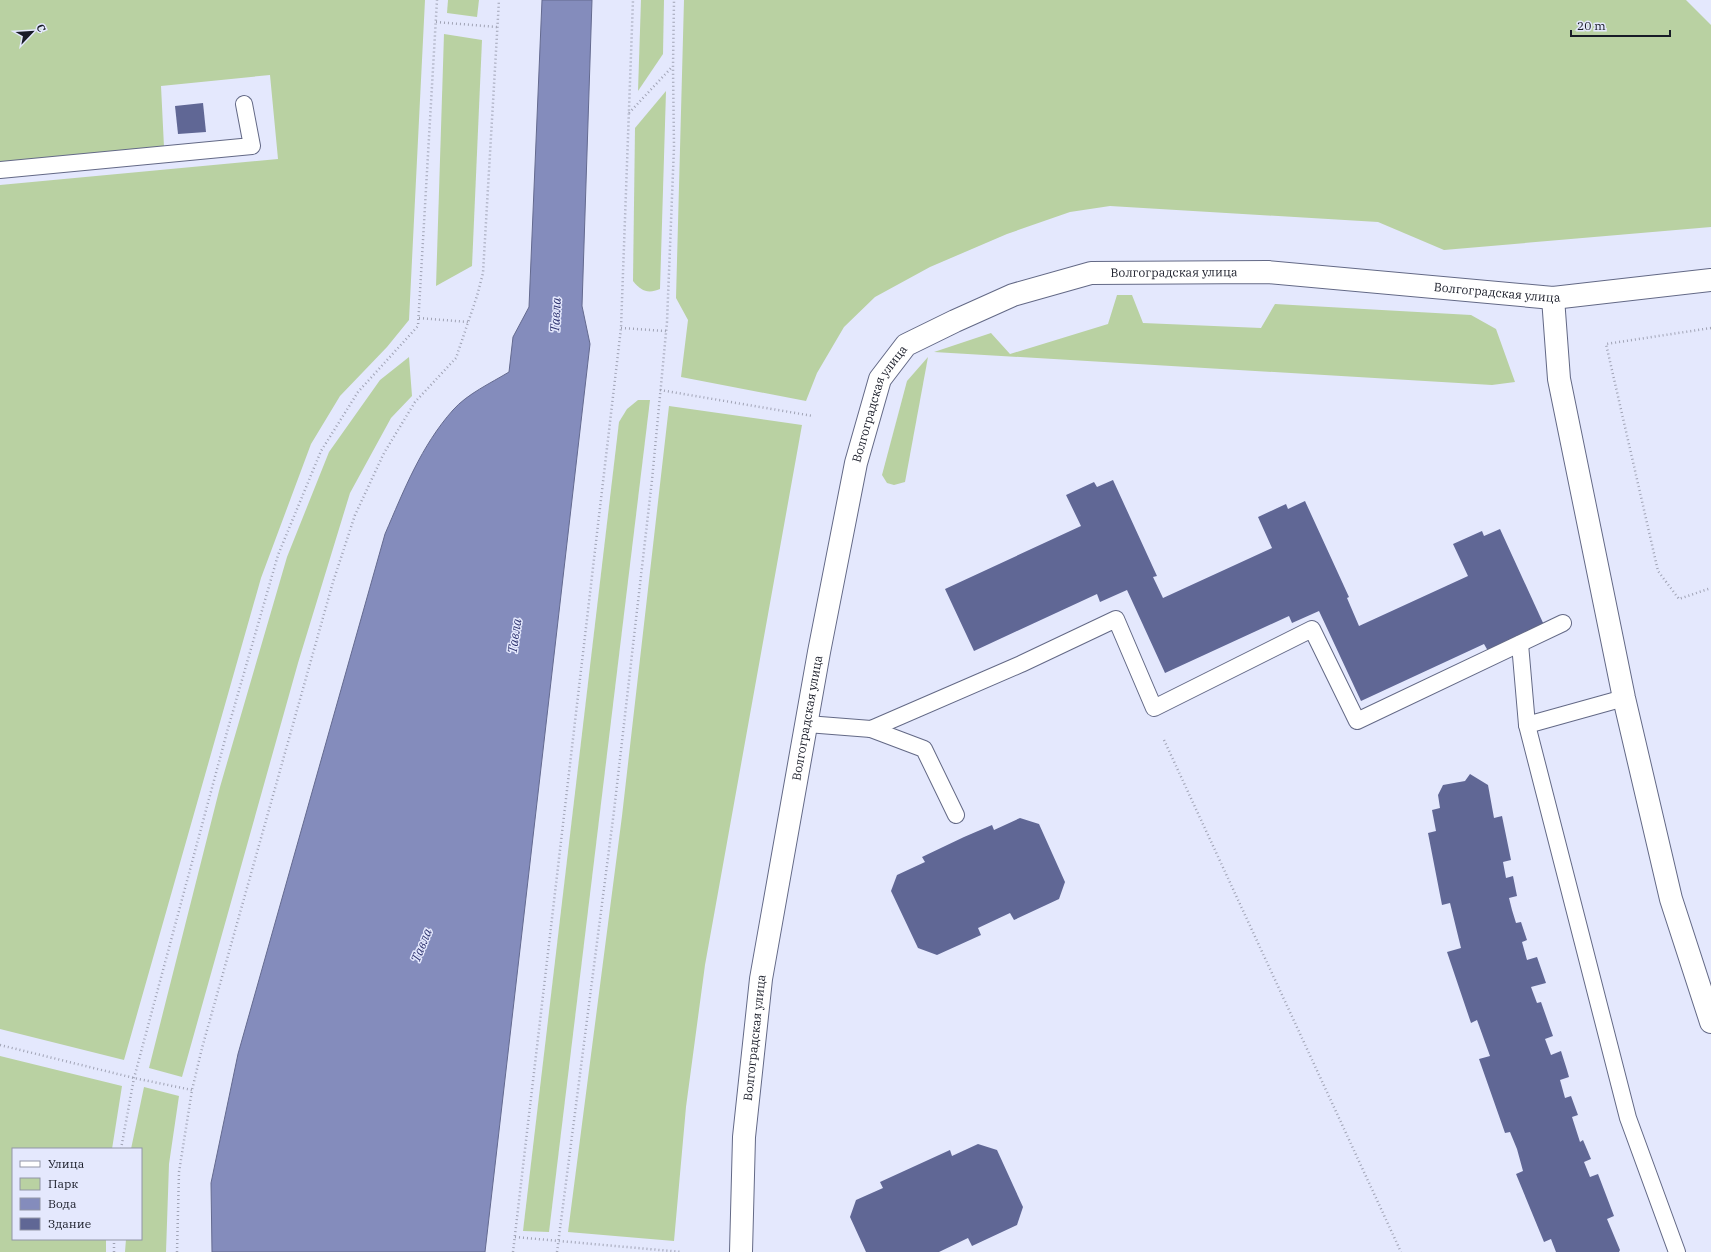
<svg xmlns="http://www.w3.org/2000/svg" width="1711" height="1252" font-family="'IBM Plex Serif',serif">
<style>
.green{fill:#b9d1a2}
.water{fill:#848cbc;stroke:#646a8f}
.building{fill:#606795}
.lines{fill:none;stroke-linecap:round;stroke-linejoin:round}
.service-casing{stroke:#636986;stroke-width:18}
.minor-casing{stroke:#636986;stroke-width:24}
.path{stroke:#a0a3b5;stroke-width:2.5;stroke-dasharray:1 3;stroke-linecap:butt}
.service{stroke:#fff;stroke-width:16}
.minor{stroke:#fff;stroke-width:22}
.labels{text-anchor:middle;stroke-width:3;stroke-linejoin:round;paint-order:stroke}
.street-label{font-size:12px;fill:#181b27;stroke:#e4e8fd}
.water-label{font-size:13px;font-style:italic;fill:#303571;stroke:#e4e8fd}
</style>
<rect width="100%" height="100%" fill="#e4e8fd"/>
<g class="green">
<polygon points="0,0 425,0 409,320 387,347 340,396 311,444 261,578 124,1060 0,1029 0,185 278,159 270,75 161,86 164,147 0,162"/>
<polygon points="448,0 479,0 477,17 447,13"/>
<polygon points="641,0 664,0 663,54 638,91"/>
<polygon points="684,0 1686,0 1711,25 1711,227 1444,250 1378,222 1110,206 1070,212 1007,234 930,267 875,297 844,327 817,373 806,401 681,377 688,320 676,298"/>
<polygon points="444,34 482,40 472,266 436,286"/>
<path d="M666 91 660 289C648 294 641 291 633 281L635 128Z"/>
<polygon points="1117,295 1132,295 1143,323 1261,328 1275,304 1471,315 1496,329 1515,382 1492,385 934,352 991,333 1010,354 1108,324"/>
<polygon points="409,357 412,396 391,418 350,493 298,663 182,1077 149,1068 220,787 287,557 329,452 380,380"/>
<polygon points="928,357 905,482 894,485 887,483 882,475 907,381"/>
<polygon points="638,400 650,400 549,1232 523,1231 619,422 627,409"/>
<polygon points="669,406 802,425 705,965 686,1107 674,1241 568,1232 622,816"/>
<polygon points="0,1056 122,1086 112,1149 13,1149 13,1239 106,1239 106,1252 0,1252"/>
<polygon points="144,1087 179,1096 169,1164 166,1252 125,1252 126,1239 141,1239 141,1149 131,1149"/>
</g>
<path class="water" d="M542 0H592L582 306 590 344 485 1252H212L211 1183 238 1054 385 534C404 490 421 446 453 410 467 394 491 383 509 372L513 337 529 307Z"/>
<g class="building">
<polygon points="203,103 206,132 178,134 175,106"/>
<polygon points="1113,480 1157,576 1153,577 1163,598 1272,548 1258,517 1286,504 1288,509 1305,501 1349,597 1347,598 1359,626 1468,576 1453,544 1482,531 1484,536 1500,529 1544,625 1488,651 1484,644 1361,701 1319,611 1292,623 1289,616 1165,673 1127,590 1100,602 1097,594 974,651 945,589 1081,526 1066,495 1094,482 1097,487"/>
<polygon points="1470,774 1488,785 1494,818 1502,816 1511,860 1503,862 1506,878 1513,876 1517,896 1509,898 1512,910 1516,923 1521,922 1527,940 1522,942 1527,960 1537,957 1546,983 1531,987 1537,1003 1541,1002 1553,1036 1545,1039 1551,1055 1561,1051 1567,1070 1569,1077 1560,1080 1565,1098 1571,1096 1578,1115 1572,1117 1580,1142 1583,1140 1591,1159 1584,1162 1590,1177 1598,1174 1614,1216 1607,1219 1620,1250 1619,1252 1556,1252 1551,1239 1544,1242 1516,1174 1523,1171 1517,1149 1510,1132 1505,1133 1479,1059 1490,1056 1477,1020 1471,1023 1447,952 1461,948 1450,903 1442,905 1428,833 1436,831 1432,810 1440,808 1438,795 1443,785 1465,781"/>
<polygon points="1020,818 1039,824 1065,882 1059,899 1014,920 1010,913 978,928 981,935 937,955 918,948 891,891 897,875 925,862 922,857 964,837 992,825 994,830"/>
<polygon points="978,1144 997,1150 1023,1207 1017,1225 972,1246 968,1238 939,1252 866,1252 850,1217 856,1200 883,1188 880,1182 950,1150 952,1156"/>
</g>
<g class="lines">
<defs>
<g id="service">
<polyline points="0,170 252,146 244,104"/>
<polyline points="1520,644 1527,725 1628,1118 1677,1252"/>
<polyline points="807,724 871,729 1021,664 1116,619 1154,708 1312,629 1357,721 1563,623"/>
<polyline points="1527,725 1624,698"/>
<polyline points="871,729 924,749 956,815"/>
</g>
<g id="minor">
<polyline points="1553,298 1559,379 1624,698 1671,899 1711,1022"/>
<path id="s1" d="M741 1252 744 1137 761 979 819 652 856 463 880 379 906 345 955 321 1013 295 1091 273 1268 272 1553 298 1711 280"/>
</g>
</defs>
<use href="#service" class="service-casing"/>
<use href="#minor" class="minor-casing"/>
<g class="path">
<polyline points="436,22 497,27"/>
<polyline points="629,113 672,67"/>
<polyline points="419,318 468,322"/>
<polyline points="621,328 666,331"/>
<polyline points="1711,328 1606,344 1658,571 1679,599 1711,588"/>
<polyline points="660,390 813,416"/>
<polyline points="1164,740 1401,1252"/>
<polyline points="0,1045 134,1078 192,1090"/>
<polyline points="121,1149 134,1078 227,732 278,555 321,451 358,392 418,326 437,0"/>
<polyline points="515,1237 682,1252"/>
<polyline points="114,1239 114,1252"/>
<polyline points="177,1252 179,1172 192,1090 202,1048 333,582 355,515 384,453 415,402 456,358 477,296 483,273 499,0"/>
<polyline points="513,1252 621,328 633,0"/>
<polyline points="557,1252 614,811 652,480 667,322 674,147 673,67 674,0"/>
</g>
<use href="#service" class="service"/>
<use href="#minor" class="minor"/>
</g>
<g class="labels">
<g class="street-label">
<text dy="4" stroke="none"><textPath href="#s1" startOffset="1211">Волгоградская улица</textPath></text>
<text dy="4" stroke="none"><textPath href="#s1" startOffset="1535">Волгоградская улица</textPath></text>
<text dy="4" stroke="none"><textPath href="#s1" startOffset="863">Волгоградская улица</textPath></text>
<text dy="4" stroke="none"><textPath href="#s1" startOffset="539">Волгоградская улица</textPath></text>
<text dy="4" stroke="none"><textPath href="#s1" startOffset="215">Волгоградская улица</textPath></text>
</g>
<g class="water-label">
<text transform="translate(555 315) rotate(-87)" y="5">Тавла</text>
<text transform="translate(514 636) rotate(-82)" y="5">Тавла</text>
<text transform="translate(421 945) rotate(-68)" y="5">Тавла</text>
</g>
</g>
<rect x="12" y="1148" width="130" height="92" fill="#e4e8fd" stroke="#9296a7"/>
<rect x="20" y="1161" width="20" height="6" fill="#ffffff" stroke="#9296a7"/>
<text x="48" y="1168" font-size="12" fill="#181b27">Улица</text>
<rect x="20" y="1178" width="20" height="12" fill="#b9d1a2" stroke="#9296a7"/>
<text x="48" y="1188" font-size="12" fill="#181b27">Парк</text>
<rect x="20" y="1198" width="20" height="12" fill="#848cbc" stroke="#9296a7"/>
<text x="48" y="1208" font-size="12" fill="#181b27">Вода</text>
<rect x="20" y="1218" width="20" height="12" fill="#606795" stroke="#9296a7"/>
<text x="48" y="1228" font-size="12" fill="#181b27">Здание</text>
<g transform="translate(32 32) rotate(65)" stroke="#e4e8fd" stroke-width="3" paint-order="stroke">
<path d="M0-3L7 15L0 10L-7 15Z" fill="#181b27"/>
<text y="-6" font-size="11" font-weight="bold" text-anchor="middle" fill="#181b27">С</text>
</g>
<path d="M1571 30v6h99v-6" fill="none" stroke="#181b27" stroke-width="2"/>
<text x="1577" y="30" font-size="12" fill="#181b27" stroke="#e4e8fd" stroke-width="3" paint-order="stroke">20 m</text>
</svg>
